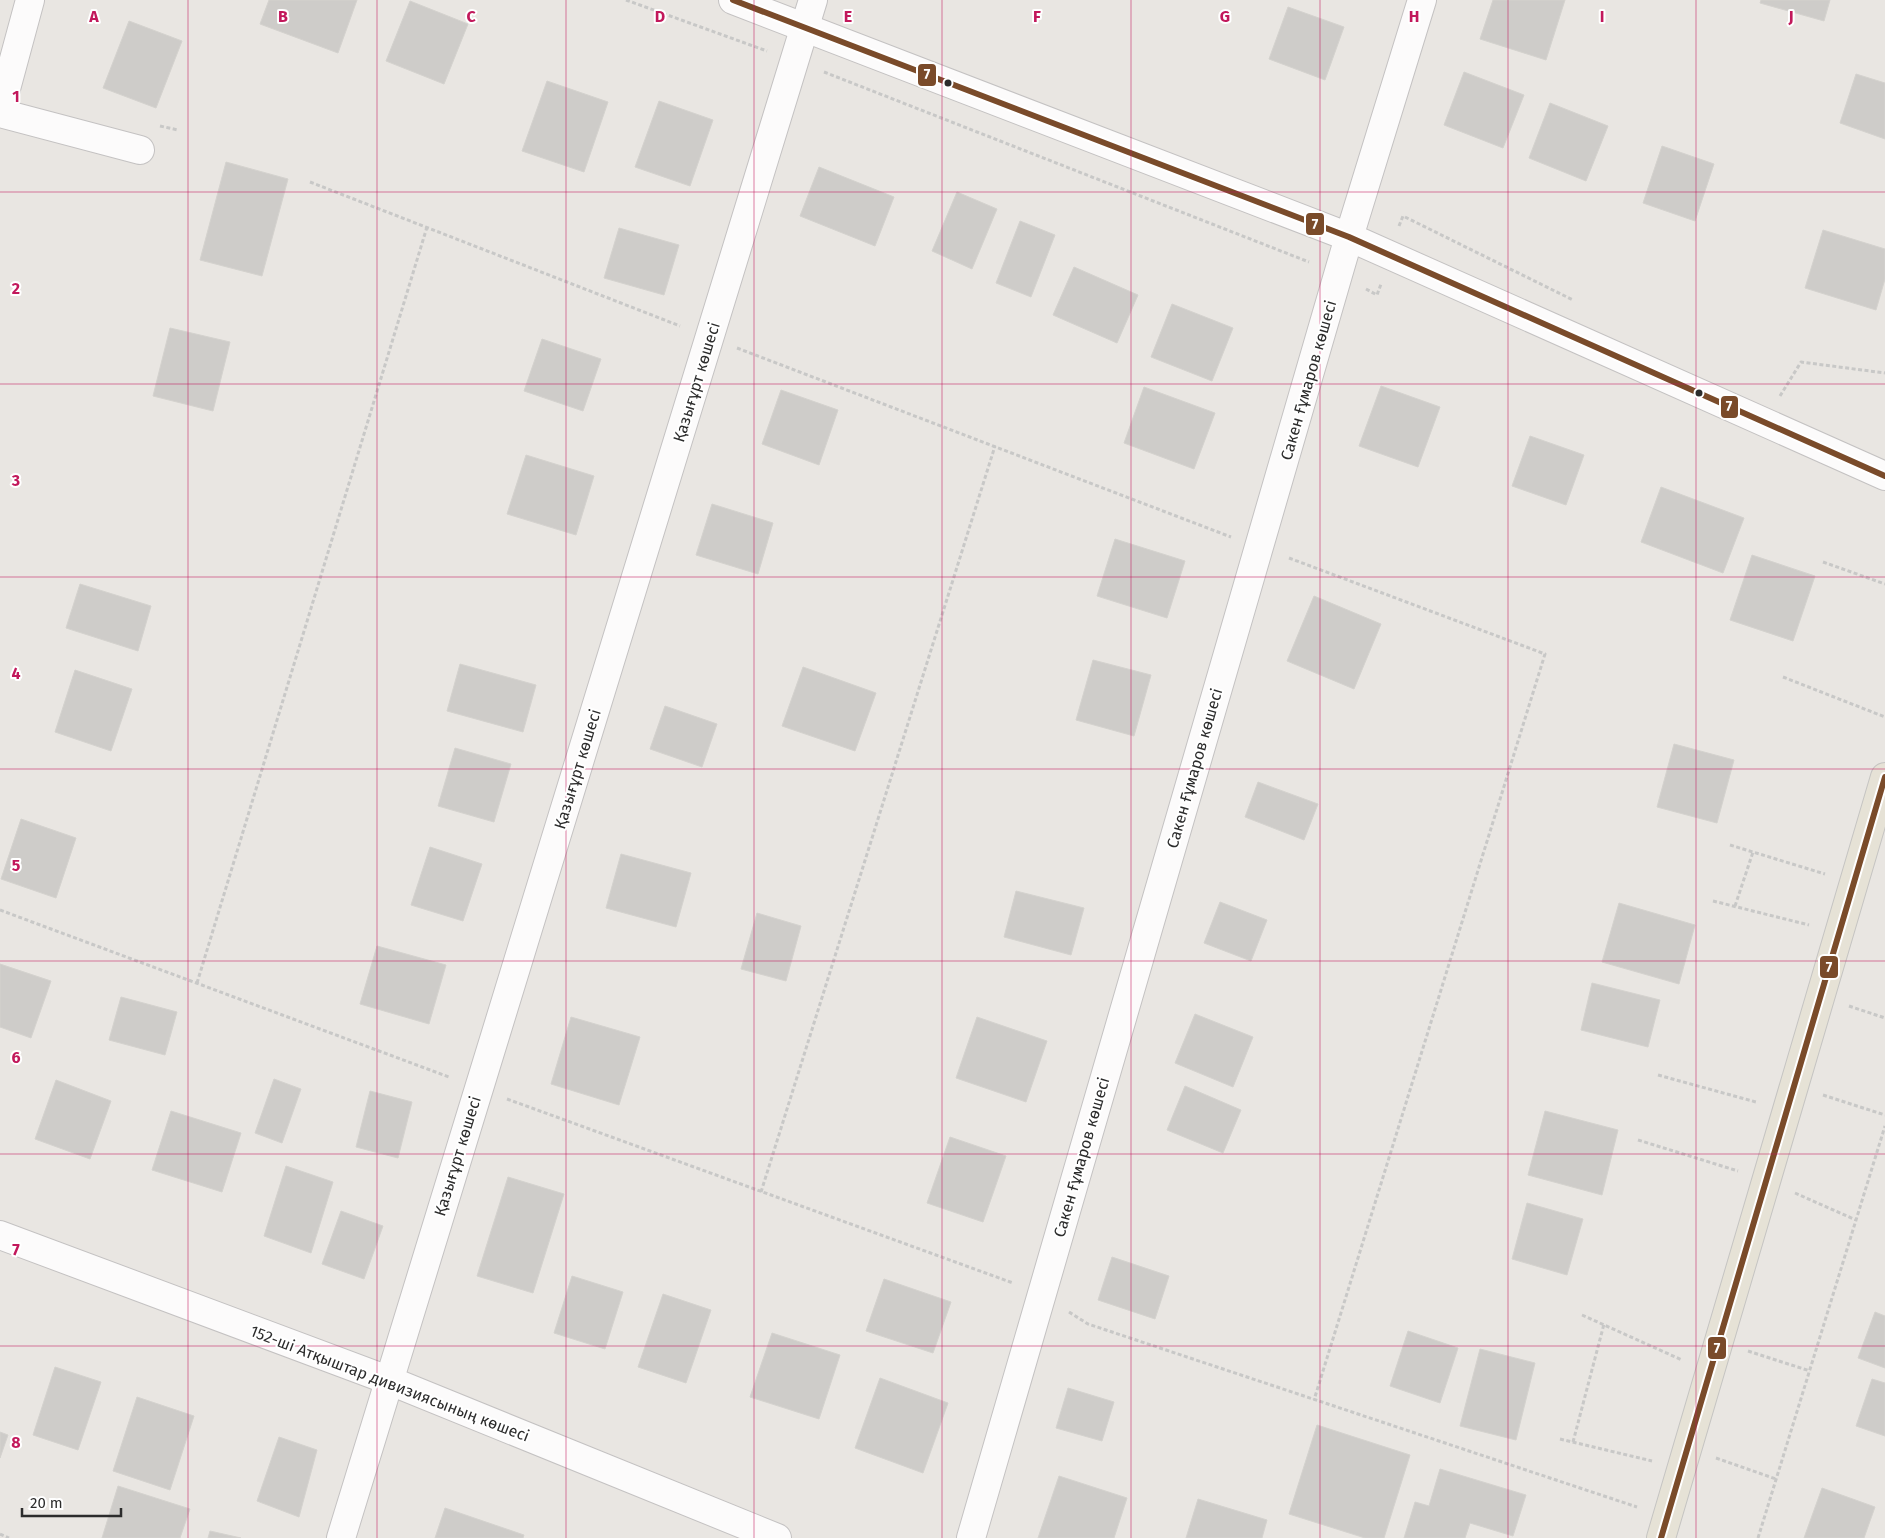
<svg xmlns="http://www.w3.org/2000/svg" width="1885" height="1538" font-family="'Fira Sans',sans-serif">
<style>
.building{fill:#ceccc9;stroke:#d4d2ce}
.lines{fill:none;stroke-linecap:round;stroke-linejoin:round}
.minor-casing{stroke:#c4c2c2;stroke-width:30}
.major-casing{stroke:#c5c4c2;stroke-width:30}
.path{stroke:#c8c8c7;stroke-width:3;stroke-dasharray:4 2.5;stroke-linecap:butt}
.minor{stroke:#fcfbfb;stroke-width:28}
.major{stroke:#e6e2d6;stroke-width:28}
.bus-1-casing{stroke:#fff;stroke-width:10}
.bus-1{stroke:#7a4b2a;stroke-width:6}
.grid{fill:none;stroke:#c2185b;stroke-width:1;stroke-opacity:0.55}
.bus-dot{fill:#2c2c2c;stroke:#fff;stroke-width:2}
.labels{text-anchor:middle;stroke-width:4;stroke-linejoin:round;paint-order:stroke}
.street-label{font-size:16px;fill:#2c2c2c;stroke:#fff}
.grid-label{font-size:16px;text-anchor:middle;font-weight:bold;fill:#c2185b;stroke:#fff;stroke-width:4;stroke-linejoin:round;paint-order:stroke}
.line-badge{stroke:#fff;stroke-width:2}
.badge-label{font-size:14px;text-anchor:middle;font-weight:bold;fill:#fff}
</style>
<rect width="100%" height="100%" fill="#e9e6e2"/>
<g class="building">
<polygon points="269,0 357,0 338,53 260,24"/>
<polygon points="1493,0 1565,0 1546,60 1480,39"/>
<polygon points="1761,0 1830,0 1824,21 1760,3"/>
<polygon points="410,1 468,24 444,84 386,61"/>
<polygon points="1288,7 1344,27 1325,80 1269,59"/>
<polygon points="129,21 182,41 156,108 103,88"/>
<polygon points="1464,72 1524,95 1503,148 1444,125"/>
<polygon points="1856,74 1885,83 1885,139 1840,123"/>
<polygon points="547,81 608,102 584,172 522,151"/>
<polygon points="659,101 713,120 690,186 635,167"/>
<polygon points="1550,103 1608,126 1586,181 1529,158"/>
<polygon points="1662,146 1714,164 1695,221 1643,203"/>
<polygon points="226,162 288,179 262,276 200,260"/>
<polygon points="819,167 894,197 875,246 800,216"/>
<polygon points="957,192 997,209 972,269 932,251"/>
<polygon points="1020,221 1055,235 1031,297 996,283"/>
<polygon points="619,228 679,245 664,295 604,278"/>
<polygon points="1823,230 1885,249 1885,279 1876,310 1805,288"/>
<polygon points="1074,267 1138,295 1117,343 1053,315"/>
<polygon points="1172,304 1233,328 1212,381 1151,357"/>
<polygon points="170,328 230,342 213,411 153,396"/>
<polygon points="542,339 601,359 583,411 524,391"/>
<polygon points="1381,386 1440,407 1418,467 1359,446"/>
<polygon points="1144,387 1215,413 1194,469 1124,443"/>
<polygon points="781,390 838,410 819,465 762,444"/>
<polygon points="1530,436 1584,455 1566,505 1512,486"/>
<polygon points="526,455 594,476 576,535 507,514"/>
<polygon points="1661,487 1744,518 1723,573 1641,542"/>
<polygon points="712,504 773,523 758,574 696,555"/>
<polygon points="1115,539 1185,561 1167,618 1097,596"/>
<polygon points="1752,555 1815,576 1793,641 1730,620"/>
<polygon points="80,584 151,606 138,651 66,628"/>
<polygon points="1314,596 1381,624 1354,689 1287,661"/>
<polygon points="1093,660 1151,675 1134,736 1076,720"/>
<polygon points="460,664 536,685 523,732 447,711"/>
<polygon points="803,667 876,693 855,751 782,726"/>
<polygon points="75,670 132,689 111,751 55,732"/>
<polygon points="665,706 717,724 702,767 650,749"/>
<polygon points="1674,744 1734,760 1717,823 1657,807"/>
<polygon points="455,748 511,764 494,822 438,806"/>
<polygon points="1258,782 1318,804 1304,840 1245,817"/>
<polygon points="21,819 76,838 56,898 1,879"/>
<polygon points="430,847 482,864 463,921 411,905"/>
<polygon points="621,854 691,873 676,927 606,908"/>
<polygon points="1016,891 1084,908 1071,955 1004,937"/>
<polygon points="1220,902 1267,920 1251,961 1204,943"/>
<polygon points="1619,903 1695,925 1679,984 1602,962"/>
<polygon points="757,913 801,926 786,981 741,969"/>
<polygon points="377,946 446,965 429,1024 360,1004"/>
<polygon points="0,964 51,981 31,1038 0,1027"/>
<polygon points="1592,983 1660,1000 1648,1047 1581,1030"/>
<polygon points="121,997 177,1012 165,1055 109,1040"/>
<polygon points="1195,1014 1253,1037 1233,1087 1175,1063"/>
<polygon points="571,1017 640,1037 619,1105 551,1084"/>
<polygon points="977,1017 1047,1041 1026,1102 956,1078"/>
<polygon points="274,1079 301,1089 282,1143 255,1133"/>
<polygon points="56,1080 111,1101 90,1159 35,1139"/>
<polygon points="1185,1086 1241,1110 1223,1153 1167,1130"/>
<polygon points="370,1091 412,1102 398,1158 356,1147"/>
<polygon points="171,1111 241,1133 222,1192 152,1170"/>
<polygon points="1545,1111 1618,1130 1602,1195 1528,1175"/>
<polygon points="950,1137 1006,1156 983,1222 927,1203"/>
<polygon points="286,1166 333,1182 311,1253 264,1236"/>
<polygon points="508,1177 564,1194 533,1293 477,1276"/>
<polygon points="1527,1203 1583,1219 1567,1275 1512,1259"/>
<polygon points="341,1211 383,1226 364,1279 322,1264"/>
<polygon points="1112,1257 1169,1276 1155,1319 1098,1300"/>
<polygon points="572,1276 623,1292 605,1349 554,1333"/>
<polygon points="884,1279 951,1302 933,1353 866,1331"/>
<polygon points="663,1294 711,1310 686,1383 638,1367"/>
<polygon points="1875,1312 1885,1316 1885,1368 1858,1358"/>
<polygon points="1408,1331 1458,1348 1440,1403 1390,1386"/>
<polygon points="772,1333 840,1355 819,1419 750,1397"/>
<polygon points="1480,1349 1535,1363 1516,1440 1460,1426"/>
<polygon points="55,1367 101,1382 78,1450 33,1435"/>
<polygon points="880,1378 948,1403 923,1473 855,1448"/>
<polygon points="1872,1379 1885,1383 1885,1436 1856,1426"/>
<polygon points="1068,1388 1114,1402 1102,1441 1056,1428"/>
<polygon points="137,1397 194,1416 170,1490 113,1471"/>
<polygon points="1317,1425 1410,1455 1384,1538 1365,1538 1289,1514"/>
<polygon points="0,1432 8,1435 0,1458"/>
<polygon points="279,1437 317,1450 299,1517 257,1501"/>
<polygon points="1440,1469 1526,1495 1513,1536 1470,1523 1465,1538 1404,1538 1415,1502 1429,1506"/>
<polygon points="1059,1476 1127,1498 1114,1538 1038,1538"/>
<polygon points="118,1486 190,1509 180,1538 102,1538"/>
<polygon points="1822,1488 1875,1507 1864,1538 1804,1538"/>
<polygon points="1198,1499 1267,1520 1262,1538 1186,1538"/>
<polygon points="445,1508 524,1535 523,1538 435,1538"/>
<polygon points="210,1531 241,1538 208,1538"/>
</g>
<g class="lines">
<defs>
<g id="minor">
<polyline points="733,0 1349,237 1885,476"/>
<polyline points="0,111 30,0"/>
<polyline points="0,113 140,150"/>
<polyline points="0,1235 388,1380 777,1538"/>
<polyline points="341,1538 813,0"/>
<polyline points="971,1538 1349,237 1422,0"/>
</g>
<polyline id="major" points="1661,1538 1885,777"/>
</defs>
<use href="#minor" class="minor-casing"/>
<use href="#major" class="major-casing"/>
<g class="path">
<polyline points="626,0 767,51"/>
<polyline points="824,72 1309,262"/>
<polyline points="160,126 178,130"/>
<polyline points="310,182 680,326"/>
<polyline points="1399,226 1403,216 1573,300"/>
<polyline points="1366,289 1377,295 1381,284"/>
<polyline points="737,348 1231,537"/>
<polyline points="1780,396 1801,362 1885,373"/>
<polyline points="1289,558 1545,654 1314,1400"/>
<polyline points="1823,562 1885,584"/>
<polyline points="1783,677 1885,717"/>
<polyline points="1730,845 1825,874"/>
<polyline points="1713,901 1809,925"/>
<polyline points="1735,906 1753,852"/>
<polyline points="0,910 449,1077"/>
<polyline points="197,983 427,227"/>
<polyline points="1849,1006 1885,1018"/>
<polyline points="1658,1075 1756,1102"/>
<polyline points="1823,1095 1885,1115"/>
<polyline points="507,1099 1013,1283"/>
<polyline points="1638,1140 1738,1171"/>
<polyline points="761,1192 995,446"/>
<polyline points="1795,1193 1856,1220"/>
<polyline points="1069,1312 1088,1324 1637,1507"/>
<polyline points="1582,1315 1682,1360"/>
<polyline points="1748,1351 1810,1371"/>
<polyline points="1560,1439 1652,1461"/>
<polyline points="1573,1442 1604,1324"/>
<polyline points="1716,1458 1776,1479"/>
<polyline points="0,1534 9,1538"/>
<polyline points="1758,1538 1885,1126"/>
</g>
<use href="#minor" class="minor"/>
<use href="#major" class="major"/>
<defs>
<g id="bus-1">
<polyline points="733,0 1349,237 1885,476"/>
<polyline points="1661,1538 1885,777"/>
</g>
</defs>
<use href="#bus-1" class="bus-1-casing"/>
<use href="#bus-1" class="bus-1"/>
</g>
<path class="grid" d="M188 0V1538M377 0V1538M566 0V1538M754 0V1538M942 0V1538M1131 0V1538M1320 0V1538M1508 0V1538M1696 0V1538M0 192H1885M0 384H1885M0 577H1885M0 769H1885M0 961H1885M0 1154H1885M0 1346H1885"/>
<g class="bus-dot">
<circle cx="948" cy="83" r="4.5"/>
<circle cx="1699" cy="393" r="4.5"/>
</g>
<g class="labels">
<g class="street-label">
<text transform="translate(1308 380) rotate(-74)" y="6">Сакен Ғұмаров көшесі</text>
<text transform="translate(696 382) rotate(-73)" y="6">Қазығұрт көшесі</text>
<text transform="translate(1194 768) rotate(-74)" y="6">Сакен Ғұмаров көшесі</text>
<text transform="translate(577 769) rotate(-73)" y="6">Қазығұрт көшесі</text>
<text transform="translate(457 1156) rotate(-73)" y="6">Қазығұрт көшесі</text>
<text transform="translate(1081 1157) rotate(-74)" y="6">Сакен Ғұмаров көшесі</text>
<text transform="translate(390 1383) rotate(21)" y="6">152-ші Атқыштар дивизиясының көшесі</text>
</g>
</g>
<g class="grid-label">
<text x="94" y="22">A</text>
<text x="283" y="22">B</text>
<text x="471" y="22">C</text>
<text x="660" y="22">D</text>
<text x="848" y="22">E</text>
<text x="1037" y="22">F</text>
<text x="1225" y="22">G</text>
<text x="1414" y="22">H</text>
<text x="1602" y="22">I</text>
<text x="1791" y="22">J</text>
<text x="16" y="102">1</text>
<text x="16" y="294">2</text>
<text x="16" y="486">3</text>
<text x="16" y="679">4</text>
<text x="16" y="871">5</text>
<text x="16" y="1063">6</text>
<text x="16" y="1255">7</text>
<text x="16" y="1448">8</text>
</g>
<g class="line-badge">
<rect x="917" y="63" width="20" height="24" rx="5" fill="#7a4b2a"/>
<rect x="1305" y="212" width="20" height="24" rx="5" fill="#7a4b2a"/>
<rect x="1720" y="395" width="19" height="24" rx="5" fill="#7a4b2a"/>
<rect x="1819" y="955" width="20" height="24" rx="5" fill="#7a4b2a"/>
<rect x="1707" y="1336" width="20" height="24" rx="5" fill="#7a4b2a"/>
</g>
<g class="badge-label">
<text x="927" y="79">7</text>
<text x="1315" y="229">7</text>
<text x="1729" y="411">7</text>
<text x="1829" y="972">7</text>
<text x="1717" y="1353">7</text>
</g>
<path d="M22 1508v8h99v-8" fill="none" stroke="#2c2c2c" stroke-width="2.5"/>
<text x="30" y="1508" font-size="15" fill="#2c2c2c" stroke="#ffffff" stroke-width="4" paint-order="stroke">20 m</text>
</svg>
